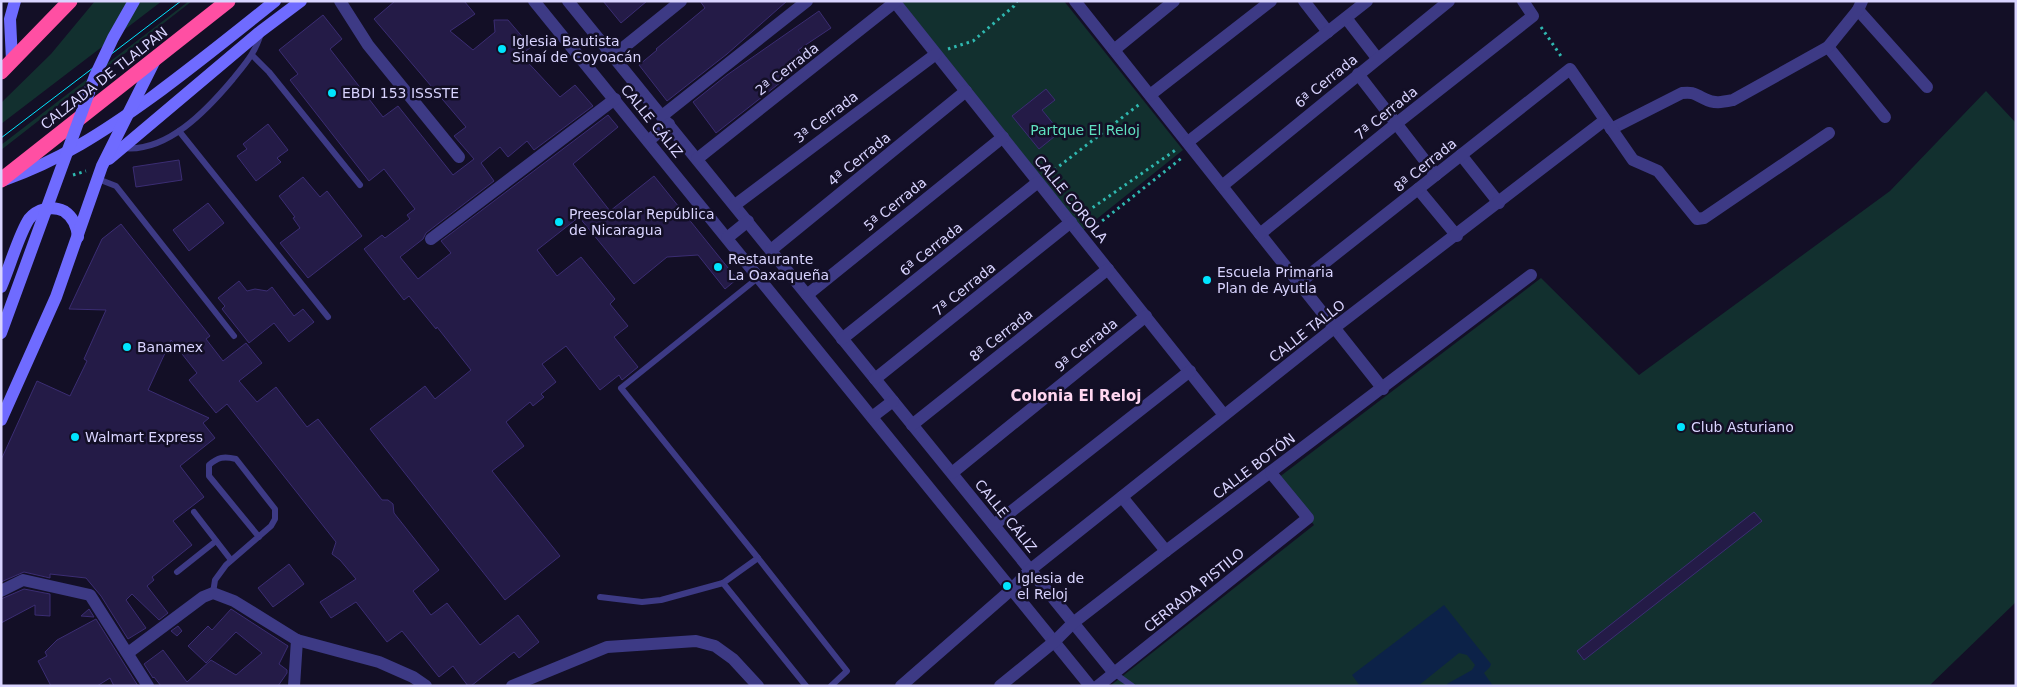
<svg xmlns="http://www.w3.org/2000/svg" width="2017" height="687" font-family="'DejaVu Sans',sans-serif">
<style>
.green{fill:#12302f}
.water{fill:#0c2248}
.building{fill:#241b47;stroke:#3b2d73}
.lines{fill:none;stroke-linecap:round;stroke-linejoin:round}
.path{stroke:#2fb8b0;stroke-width:3;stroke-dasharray:2.5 4;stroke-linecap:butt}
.lane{stroke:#3d3a85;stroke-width:6}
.street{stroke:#3d3a85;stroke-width:12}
.secondary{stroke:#6f6bff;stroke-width:12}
.highway{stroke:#ff4fa3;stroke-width:15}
.tram{stroke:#00e5ff;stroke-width:1}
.secondary-bridge{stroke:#6f6bff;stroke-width:12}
.poi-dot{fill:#00e5ff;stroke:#130f26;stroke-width:2}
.labels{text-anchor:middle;stroke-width:5;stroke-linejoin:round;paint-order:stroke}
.poi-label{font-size:14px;fill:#d9d4ff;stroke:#130f26;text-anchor:start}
.street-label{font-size:14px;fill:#d9d4ff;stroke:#130f26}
.park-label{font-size:14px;fill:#5fe0c0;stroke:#130f26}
.neighbourhood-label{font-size:15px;font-weight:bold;fill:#ffd6f0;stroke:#130f26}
</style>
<rect width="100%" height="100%" fill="#130f26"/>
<g class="green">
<polygon points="95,1 162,1 1,124 1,103 51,54"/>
<polygon points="189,1 192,1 1,150 1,145"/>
<polygon points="901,1 1064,1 1183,150 1083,230"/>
<polygon points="1986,91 2016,123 2016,602 1929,686 1110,686 1314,525 1278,478 1541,278 1639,375 1890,191"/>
</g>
<polygon class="water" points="1444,605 1491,664 1490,667 1484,673 1493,686 1448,686 1447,684 1472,670 1475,665 1467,655 1459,653 1418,686 1360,686 1352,675"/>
<g class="building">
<polygon points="395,1 464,1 475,14 450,31 473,50 495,32 494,20 508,20 531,47 521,55 560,97 575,85 593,106 534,150 527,141 508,157 500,147 481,163 494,181 426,233 423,239 400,257 418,279 451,253 441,241 608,115 618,127 573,164 610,211 654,176 737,279 725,289 698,255 667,257 634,284 579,217 537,250 557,276 581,257 615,299 610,304 628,326 614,337 638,367 622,380 619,375 600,390 566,346 542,364 556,382 541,394 544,397 533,406 530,402 506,422 524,446 492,471 560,556 505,600 370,429 425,386 435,399 471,370 437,327 436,329 409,296 404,300 364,249 382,235 385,238 410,219 407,215 415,209 384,169 369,181 290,80 298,74 279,50 323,15 342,39 330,49 383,117 398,106 453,175 474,159 454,136 466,127 374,19"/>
<polygon points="603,1 647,1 621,23"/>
<polygon points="700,1 787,1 727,54 667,101 639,65 657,50 656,49 705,8"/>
<polygon points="819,11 831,28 798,50 802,55 785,68 790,75 716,133 693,102 727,75"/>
<polygon points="1046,89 1055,100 1042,110 1060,132 1039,149 1012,116"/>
<polygon points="268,124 288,150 277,158 281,162 256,181 237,156 247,149 243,144"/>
<polygon points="179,160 182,180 136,187 133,167"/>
<polygon points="303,177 320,197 327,191 362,236 308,278 280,243 300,228 293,218 295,217 279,196"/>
<polygon points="208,203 224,223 189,251 173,230"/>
<polygon points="121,224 210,336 206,339 223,361 246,343 262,363 239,381 257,402 276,387 307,427 318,419 382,500 388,500 393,504 394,513 439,570 413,591 431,615 447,603 480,645 518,615 539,642 519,658 514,652 471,686 468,686 453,666 439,677 402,631 387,642 356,602 331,618 320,602 356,579 340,560 332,554 336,542 227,404 216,413 189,380 197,373 171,340 148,390 209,418 203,423 215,438 180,466 204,497 173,521 192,545 152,577 154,580 147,586 168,613 159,620 132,594 126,600 146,628 128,639 101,596 86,578 50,574 50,578 24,572 1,582 1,460 37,381 70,396 87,361 84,359 106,310 69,309 102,239"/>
<polygon points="239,281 247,291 255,289 267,291 272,287 294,316 303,309 314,322 289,342 274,323 249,343 222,309 225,306 218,298"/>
<polygon points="1754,512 1762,521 1584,660 1577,651"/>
<polygon points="289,564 304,584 273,607 258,588"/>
<polygon points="24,589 50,594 50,616 35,615 35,605 1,623 1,599"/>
<polygon points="89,609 94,617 81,616"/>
<polygon points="231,609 288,646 279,664 287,670 287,673 278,686 161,686 154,677 153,678 144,664 163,650 187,682 211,660 236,675 262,653 236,632 206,663 188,646 208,626 212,630"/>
<polygon points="96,619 138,686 114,686 110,678 97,686 51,686 38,661 47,656 45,652 57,640"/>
<polygon points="178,626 182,631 177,636 171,631"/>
</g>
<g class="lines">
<g class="path">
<polyline points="1541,27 1563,59"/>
<polyline points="948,49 973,41 1014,6 1017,1"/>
<polyline points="1049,174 1141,103"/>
<polyline points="73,175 86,171"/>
<polyline points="1082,215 1177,149"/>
<polyline points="1092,229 1183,157"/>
</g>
<g class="lane">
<polyline points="252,55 269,72 360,185"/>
<polyline points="179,131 328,317"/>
<path d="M123 148C167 153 207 110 233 79 245 64 256 52 261 33"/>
<polyline points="98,179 116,186 234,336"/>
<polyline points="759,277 621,388 758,558 723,583 806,686"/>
<polyline points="194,512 231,560"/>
<polyline points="758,558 847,671 831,686"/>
<polyline points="177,572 216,541"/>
<path d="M213 593 215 580 226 565 271 526 275 519V509L236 459C224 456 218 457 209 465V476L259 537"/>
<polyline points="600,597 642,602 661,600 723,583"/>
<polyline points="1114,673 1132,686"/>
</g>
<g class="street">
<polyline points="340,1 368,45 459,157"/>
<polyline points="534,1 1090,686"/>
<polyline points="568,1 1114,673"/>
<polyline points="894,1 1224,415"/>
<polyline points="1075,1 1383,389"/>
<polyline points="1304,1 1328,32"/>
<polyline points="1858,10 1927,87"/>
<polyline points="1346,18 1377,58"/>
<polyline points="1828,47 1885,117"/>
<polyline points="1114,50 1174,1"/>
<polyline points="613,56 681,1"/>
<polyline points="1358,74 1436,175"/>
<polyline points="1150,95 1271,1"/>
<polyline points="662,116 807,1"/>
<path d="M1611 129 1682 93C1695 92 1694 94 1705 99 1714 104 1723 102 1733 100L1828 47 1858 10 1862 1"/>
<polyline points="648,141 669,124"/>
<polyline points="1188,142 1367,1"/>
<polyline points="1461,155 1499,203"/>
<polyline points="697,159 895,2"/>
<polyline points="1222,186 1449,1"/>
<polyline points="1418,189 1457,236"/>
<polyline points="735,205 936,54"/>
<polyline points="1260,234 1397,123 1533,16 1523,1"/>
<polyline points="727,238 748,221"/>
<polyline points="431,239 615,99"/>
<polyline points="771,250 966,91"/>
<polyline points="1299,283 1570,69 1633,160 1658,171 1697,219 1704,218 1829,133"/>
<polyline points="807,295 1003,137"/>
<polyline points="842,339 1038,182"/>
<polyline points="875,379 1071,222"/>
<polyline points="872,417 893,401"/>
<polyline points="912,425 1108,269"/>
<polyline points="952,473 1146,316"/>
<polyline points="1122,497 1166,551"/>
<polyline points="994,525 1190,371"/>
<polyline points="1,591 23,580 90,595 148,686"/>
<polyline points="128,653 203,597 213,593 234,601 297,640 379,662 413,677 426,686"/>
<polyline points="294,686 297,640"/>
<polyline points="512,686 607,647 696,641 715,646 733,659 758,686"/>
<polyline points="901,686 1012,589 1030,570 1334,328 1605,120"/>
<polyline points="1000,686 1055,641 1073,623 1166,551 1531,275"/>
<polyline points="1098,686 1308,518 1271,473"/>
</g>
<g class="secondary">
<polyline points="12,61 10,19 15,1"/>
<polyline points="109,159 261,31 301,1"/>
<path d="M4 180C59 161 105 131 152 97 194 66 234 34 275 1"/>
<path d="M1 287C9 269 19 234 29 219 37 209 52 205 64 211 73 217 77 226 78 237"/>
<polyline points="1,420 56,297 102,166 155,60"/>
</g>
<g class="highway">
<polyline points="1,72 70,1"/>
<polyline points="1,180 228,1"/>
</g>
<polyline class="tram" points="1,138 181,1"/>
<polyline class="secondary-bridge" points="1,333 95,76 113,38 134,1"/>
</g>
<g class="poi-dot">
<circle cx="502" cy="49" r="5"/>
<circle cx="332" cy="93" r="5"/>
<circle cx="559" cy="222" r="5"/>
<circle cx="718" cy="267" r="5"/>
<circle cx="1207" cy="280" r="5"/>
<circle cx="127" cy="347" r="5"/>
<circle cx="1681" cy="427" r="5"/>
<circle cx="75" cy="437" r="5"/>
<circle cx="1007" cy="586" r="5"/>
</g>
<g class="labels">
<g class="poi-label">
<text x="512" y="46">Iglesia Bautista<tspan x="512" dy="16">Sinaí de Coyoacán</tspan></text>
<text x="342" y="98">EBDI 153 ISSSTE</text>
<text x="569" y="219">Preescolar República<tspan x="569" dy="16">de Nicaragua</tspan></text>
<text x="728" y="264">Restaurante<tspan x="728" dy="16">La Oaxaqueña</tspan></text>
<text x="1217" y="277">Escuela Primaria<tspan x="1217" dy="16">Plan de Ayutla</tspan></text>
<text x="137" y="352">Banamex</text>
<text x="1691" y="432">Club Asturiano</text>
<text x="85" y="442">Walmart Express</text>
<text x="1017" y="583">Iglesia de<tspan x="1017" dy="16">el Reloj</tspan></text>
</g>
<g class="street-label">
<text transform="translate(787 69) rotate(-38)" y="5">2ª Cerrada</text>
<text transform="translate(104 78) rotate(-38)" y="5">CALZADA DE TLALPAN</text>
<text transform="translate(1326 81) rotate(-39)" y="5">6ª Cerrada</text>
<text transform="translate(1386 113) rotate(-39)" y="5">7ª Cerrada</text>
<text transform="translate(826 117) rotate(-37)" y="5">3ª Cerrada</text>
<text transform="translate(652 121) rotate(51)" y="5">CALLE CÁLIZ</text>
<text transform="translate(859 159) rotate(-39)" y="5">4ª Cerrada</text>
<text transform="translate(1425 165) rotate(-39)" y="5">8ª Cerrada</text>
<text transform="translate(1071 199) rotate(51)" y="5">CALLE COROLA</text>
<text transform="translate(895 204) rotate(-39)" y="5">5ª Cerrada</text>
<text transform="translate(931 249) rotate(-39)" y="5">6ª Cerrada</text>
<text transform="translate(964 289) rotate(-39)" y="5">7ª Cerrada</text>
<text transform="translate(1307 331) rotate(-38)" y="5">CALLE TALLO</text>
<text transform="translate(1001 335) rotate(-38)" y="5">8ª Cerrada</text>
<text transform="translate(1086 345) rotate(-39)" y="5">9ª Cerrada</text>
<text transform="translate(1254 466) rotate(-37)" y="5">CALLE BOTÓN</text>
<text transform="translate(1006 516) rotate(51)" y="5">CALLE CÁLIZ</text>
<text transform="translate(1194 590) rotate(-39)" y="5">CERRADA PISTILO</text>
</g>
<g class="park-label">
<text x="1085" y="135">Partque El Reloj</text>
</g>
<g class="neighbourhood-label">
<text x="1076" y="401">Colonia El Reloj</text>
</g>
</g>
<rect width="2017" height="687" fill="none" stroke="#d9d4ff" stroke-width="5"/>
</svg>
